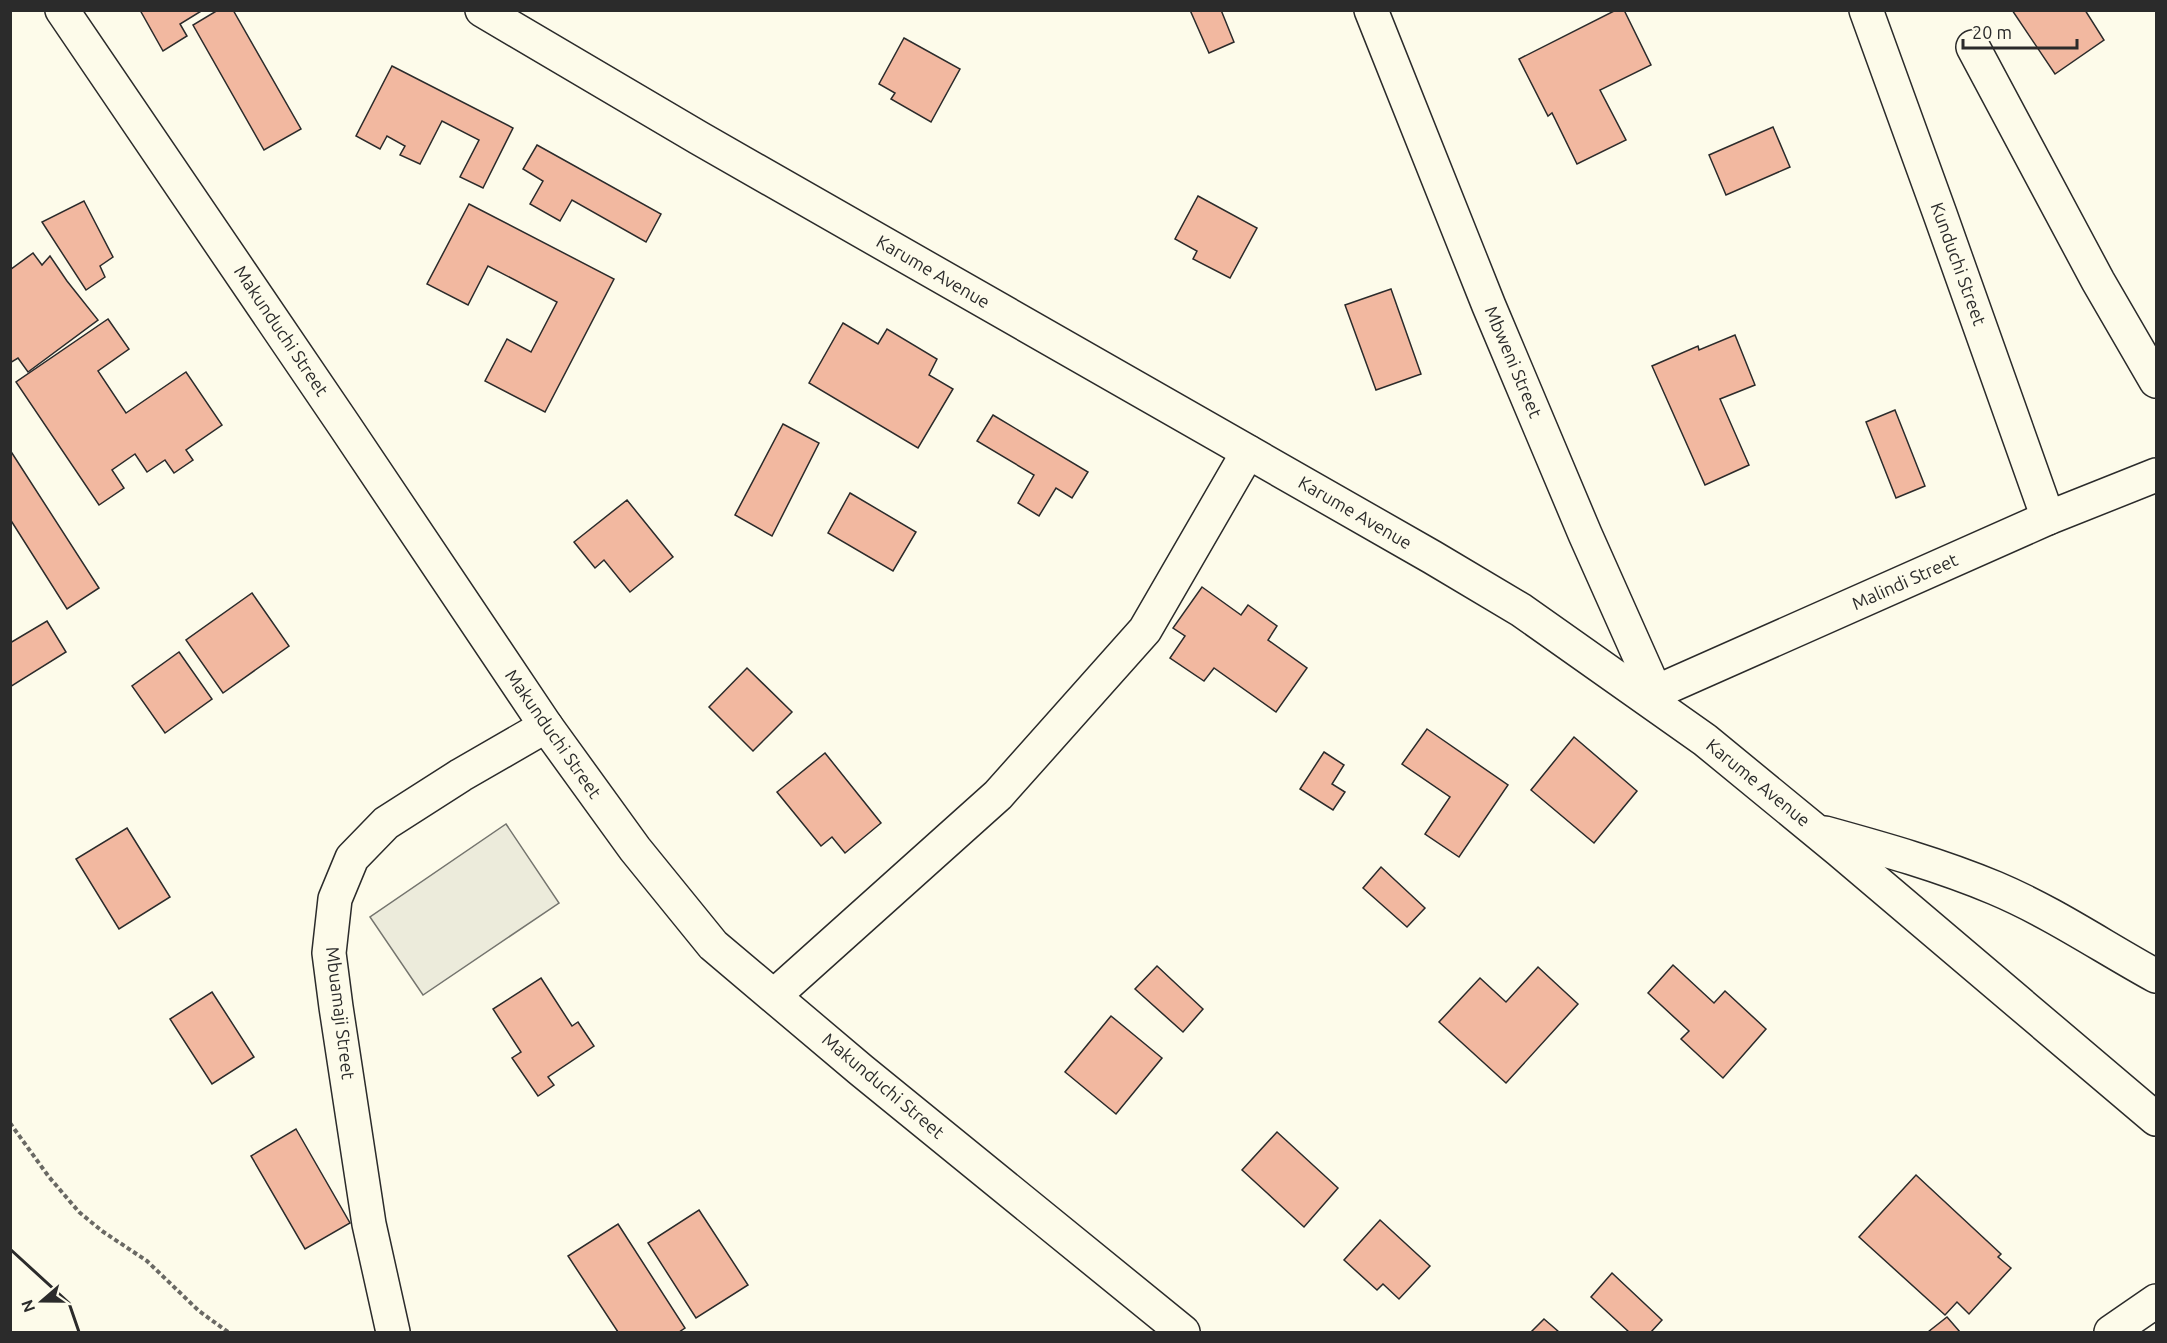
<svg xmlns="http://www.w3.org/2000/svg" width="2167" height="1343" font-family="Ubuntu,sans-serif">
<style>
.green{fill:#ecebdb;stroke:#74746e;stroke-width:1.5}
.building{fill:#f2b8a0;stroke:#2b2b2b;stroke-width:1.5}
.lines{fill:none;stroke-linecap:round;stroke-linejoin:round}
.minor-casing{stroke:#2b2b2b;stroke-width:36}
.path{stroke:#6a6964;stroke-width:4;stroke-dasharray:4.5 3;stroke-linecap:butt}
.minor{stroke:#fdfbea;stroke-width:33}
.wall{stroke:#2b2b2b;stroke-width:3}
.labels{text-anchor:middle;stroke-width:4.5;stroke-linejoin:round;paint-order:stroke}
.street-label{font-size:18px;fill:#2b2b2b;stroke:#fdfbea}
</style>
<rect width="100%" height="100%" fill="#fdfbea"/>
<polygon class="green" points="506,824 559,903 423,995 370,917"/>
<g class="building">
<polygon points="140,10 203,10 180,24 187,36 163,51"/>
<polygon points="218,10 233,10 301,129 264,150 193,25"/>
<polygon points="1190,10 1221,10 1234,42 1209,53"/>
<polygon points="1616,10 1624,10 1651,65 1600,90 1626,140 1577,164 1552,113 1548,116 1519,59"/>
<polygon points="2012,10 2085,10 2104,40 2055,74"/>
<polygon points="904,38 960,69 931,122 891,99 895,93 879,84"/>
<polygon points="392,66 513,128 483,188 460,177 479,140 442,121 420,164 400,155 405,146 387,136 380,149 356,136"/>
<polygon points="1773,127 1790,167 1726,195 1709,155"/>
<polygon points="537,145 661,214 646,242 572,200 560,221 530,204 543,181 523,169"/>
<polygon points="1198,196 1257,228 1230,278 1193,259 1197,251 1175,239"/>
<polygon points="84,201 113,257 100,266 105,277 86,290 42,222"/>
<polygon points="469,204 614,279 545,412 485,381 507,339 531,352 557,302 488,266 468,305 427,284"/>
<polygon points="33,253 42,265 50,256 67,281 98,320 28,372 18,358 10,363 10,270"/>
<polygon points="1391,289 1421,374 1376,390 1345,305"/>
<polygon points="108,319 129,349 98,371 126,413 186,372 222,425 186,450 193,460 174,473 165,460 147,472 135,454 112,470 124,488 99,505 16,382"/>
<polygon points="843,323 878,344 887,329 937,359 929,375 953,389 918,448 809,383"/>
<polygon points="1735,335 1755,385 1720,399 1749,465 1705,485 1652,366 1698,346 1699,350"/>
<polygon points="1895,410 1925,486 1896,498 1866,422"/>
<polygon points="993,415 1088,472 1072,498 1056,488 1039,516 1018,503 1034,475 977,441"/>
<polygon points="783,424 819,443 772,536 735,515"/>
<polygon points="10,450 99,588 67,609 10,519"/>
<polygon points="850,493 916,532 893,571 828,533"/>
<polygon points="627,500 673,557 630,592 604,560 595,568 574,542"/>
<polygon points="1202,587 1241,615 1248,605 1277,626 1268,640 1307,668 1276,712 1214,668 1204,681 1170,658 1185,636 1173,628"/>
<polygon points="252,593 289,646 223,693 186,640"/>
<polygon points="47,621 66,652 10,687 10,643"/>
<polygon points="179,652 212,699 165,733 132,686"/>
<polygon points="747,668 792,712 753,751 709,707"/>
<polygon points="1427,729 1508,785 1459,857 1425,834 1450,797 1402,764"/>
<polygon points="1574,737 1637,791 1594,843 1531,790"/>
<polygon points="1324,752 1344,765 1332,784 1345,792 1333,810 1300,789"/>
<polygon points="825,753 881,823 845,853 832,837 821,846 777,792"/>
<polygon points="127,828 170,897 119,929 76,859"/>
<polygon points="1381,867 1425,908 1407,927 1363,888"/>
<polygon points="1673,965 1714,1003 1725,991 1766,1029 1723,1078 1681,1039 1689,1031 1648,993"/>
<polygon points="1157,966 1203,1009 1183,1032 1135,989"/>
<polygon points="1538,967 1578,1004 1506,1083 1439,1022 1480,978 1506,1002"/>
<polygon points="541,978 572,1026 578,1022 594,1046 548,1077 554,1085 538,1096 512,1058 521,1052 493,1009"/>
<polygon points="212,992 254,1057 212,1084 170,1019"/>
<polygon points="1111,1016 1162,1058 1116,1114 1065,1072"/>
<polygon points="296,1129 350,1223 305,1249 251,1156"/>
<polygon points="1277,1132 1338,1188 1304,1227 1242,1170"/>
<polygon points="1916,1175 2001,1254 1998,1257 2011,1268 1969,1314 1957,1302 1945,1315 1859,1237"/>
<polygon points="699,1210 748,1285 696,1318 648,1243"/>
<polygon points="1380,1220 1430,1266 1399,1299 1383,1284 1377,1290 1344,1260"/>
<polygon points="618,1224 685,1328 679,1332 618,1332 568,1256"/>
<polygon points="1612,1273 1662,1320 1651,1332 1629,1332 1591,1297"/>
<polygon points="1947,1317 1960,1332 1928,1332"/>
<polygon points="1544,1319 1559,1332 1531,1332"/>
</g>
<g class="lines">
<defs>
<g id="minor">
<polyline points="62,10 344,425 546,726 635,849 713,945 861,1070 1183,1332"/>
<polyline points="482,10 699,138 1432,557 1521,610 1705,740 1839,850 2156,1119"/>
<polyline points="1371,10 1489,306 1585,534 1663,709"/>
<polyline points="1866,10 1940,214 2048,518"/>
<polyline points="1973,47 2098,281 2156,381"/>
<polyline points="1656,692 2048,518 2156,475"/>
<path d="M1825 833C1883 849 1940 865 1995 888 2052 912 2103 947 2156 976"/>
<polyline points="775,995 998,795 1145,630 1248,452"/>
<polyline points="393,1332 369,1224 336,1007 329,953 335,899 352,858 386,823 461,775 546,726"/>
<polyline points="2111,1332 2156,1301"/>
</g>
</defs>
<use href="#minor" class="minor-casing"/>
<polyline class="path" points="10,1123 49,1177 79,1212 102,1231 147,1261 199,1311 228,1332"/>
<use href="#minor" class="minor"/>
<polyline class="wall" points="10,1249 69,1303 79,1332"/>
</g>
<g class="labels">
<g class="street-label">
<text transform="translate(1958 264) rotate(70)" y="6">Kunduchi Street</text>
<text transform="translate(933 272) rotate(30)" y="6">Karume Avenue</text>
<text transform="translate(281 331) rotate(56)" y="6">Makunduchi Street</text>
<text transform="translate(1513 362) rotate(67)" y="6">Mbweni Street</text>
<text transform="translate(1355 513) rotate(30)" y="6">Karume Avenue</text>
<text transform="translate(1905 582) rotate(-24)" y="6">Malindi Street</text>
<text transform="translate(553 734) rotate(55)" y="6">Makunduchi Street</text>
<text transform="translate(1758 783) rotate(39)" y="6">Karume Avenue</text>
<text transform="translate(340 1013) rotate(83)" y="6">Mbuamaji Street</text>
<text transform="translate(883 1086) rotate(40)" y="6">Makunduchi Street</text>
</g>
</g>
<rect width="2167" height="1343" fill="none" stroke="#2b2b2b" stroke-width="24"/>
<g transform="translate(42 1301) rotate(250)" stroke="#fdfbea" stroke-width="4.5" paint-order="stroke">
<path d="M0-4.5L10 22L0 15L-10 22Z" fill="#2b2b2b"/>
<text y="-9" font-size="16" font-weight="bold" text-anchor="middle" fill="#2b2b2b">N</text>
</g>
<path d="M1963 39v9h114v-9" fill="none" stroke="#2b2b2b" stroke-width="3"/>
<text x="1972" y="39" font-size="18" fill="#2b2b2b" stroke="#fdfbea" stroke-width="4.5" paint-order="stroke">20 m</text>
</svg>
